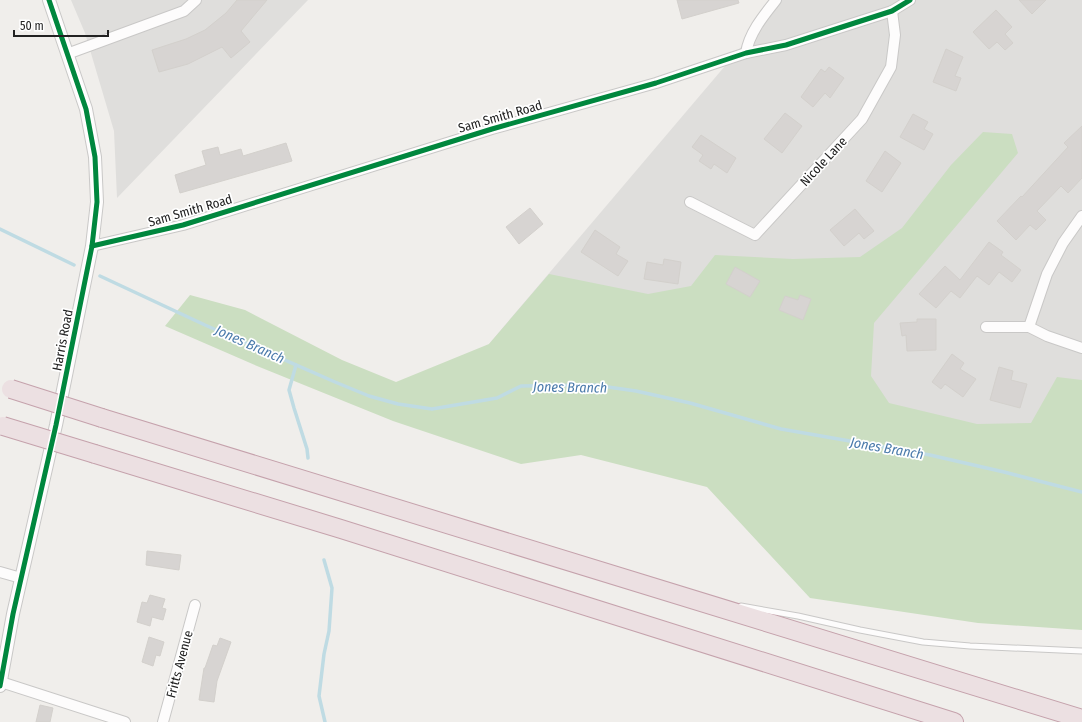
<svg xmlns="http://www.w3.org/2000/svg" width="1082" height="722" font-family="'Fira Sans Condensed',sans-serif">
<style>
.residential{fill:#dfdedc}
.forest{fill:#cbdec1}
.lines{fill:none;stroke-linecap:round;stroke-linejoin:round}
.stream{stroke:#bfdbe3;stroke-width:3.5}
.building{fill:#d7d4d2;stroke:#d3d0cc}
.service-casing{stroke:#c9c8c7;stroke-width:7}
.minor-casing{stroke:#c9c8c7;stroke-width:12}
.tertiary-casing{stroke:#c9c8c7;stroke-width:14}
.motorway-casing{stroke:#c5a2ac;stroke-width:20}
.service{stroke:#fdfcfc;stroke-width:5}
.minor{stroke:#fdfcfc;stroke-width:10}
.tertiary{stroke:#fdfcfc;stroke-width:12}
.motorway{stroke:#ece0e2;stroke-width:18}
.motorway-bridge-casing{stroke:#c5a2ac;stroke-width:20;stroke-linecap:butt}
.motorway-bridge{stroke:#ece0e2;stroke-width:18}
.cycleway-casing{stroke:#fff;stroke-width:8}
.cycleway{stroke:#00873e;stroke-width:5}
.labels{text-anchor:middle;stroke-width:3.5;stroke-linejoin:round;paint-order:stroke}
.street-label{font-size:13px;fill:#222;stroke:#fff}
.water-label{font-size:14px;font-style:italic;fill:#4a7aab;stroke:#fff}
</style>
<rect width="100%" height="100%" fill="#f0eeeb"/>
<g class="residential">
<polygon points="71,0 308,0 117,198 114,131 85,33"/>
<polygon points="781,0 1082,0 1082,464 489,344"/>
</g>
<polygon class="forest" points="983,132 1012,134 1018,153 874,323 871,376 889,403 977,424 1031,423 1057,377 1082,380 1082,630 978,623 810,598 707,487 581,455 521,464 393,421 257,366 165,326 190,295 245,310 342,360 396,382 489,344 549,274 648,294 691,286 715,255 793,259 860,257 902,228 951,165"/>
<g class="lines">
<g class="stream">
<polyline points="0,229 74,265"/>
<polyline points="100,276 205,325 335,382 369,396 398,404 432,409 497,398 521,386 594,385 636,391 690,403 781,429 930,455 1004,472 1082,492"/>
<polyline points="296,365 289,390 294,408 307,449 308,458"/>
<polyline points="324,560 332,588 329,631 324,654 319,696 325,722"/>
</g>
</g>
<g class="building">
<polygon points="237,0 267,0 241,31 250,42 231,58 222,47 188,64 159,72 152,50 186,39 205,30 226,13"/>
<polygon points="677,0 738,0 739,3 682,19"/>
<polygon points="1019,0 1046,0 1032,14"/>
<polygon points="996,10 1012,27 1005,34 1013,43 1005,50 997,42 989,49 973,32"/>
<polygon points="946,49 963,57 955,76 961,78 956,91 933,82"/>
<polygon points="829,67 844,78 830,98 825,93 813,107 801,97 821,69 825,72"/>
<polygon points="785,113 802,126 782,153 764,139"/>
<polygon points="913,114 928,122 924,129 933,134 924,150 900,137"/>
<polygon points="1082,126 1082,178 1068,193 1061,186 1037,211 1046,220 1036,230 1030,225 1016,240 997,221 1021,196 1022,197 1068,147 1064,143"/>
<polygon points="701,135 736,158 727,173 714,164 711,169 699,161 703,155 692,147"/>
<polygon points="286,143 292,161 180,193 175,175 206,165 202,151 218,147 220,155 241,149 243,156"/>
<polygon points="885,151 901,163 882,192 866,181"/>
<polygon points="530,208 543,224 519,244 506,227"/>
<polygon points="855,209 874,231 864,239 859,233 844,246 830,230"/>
<polygon points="595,230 620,247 616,254 628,261 618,276 581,252"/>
<polygon points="989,242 1003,252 1001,255 1021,270 1012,282 999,272 989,285 977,276 960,298 951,291 936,308 919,294 945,266 960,280"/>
<polygon points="664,259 681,262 678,284 644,279 647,262 663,265"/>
<polygon points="735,267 760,281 750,297 726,284"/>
<polygon points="800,295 811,299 803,320 779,310 785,296 798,300"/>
<polygon points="917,319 936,319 936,350 907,351 906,335 902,336 900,323 917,322"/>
<polygon points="952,354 964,363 960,369 976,379 963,397 945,384 941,389 932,382"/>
<polygon points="999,367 1013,371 1011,380 1027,384 1020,408 990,400"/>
<polygon points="147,551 181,555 179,570 146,565"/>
<polygon points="150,595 165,599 162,608 166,609 163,620 152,617 150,626 137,622 142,602 147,603"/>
<polygon points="149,637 164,642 160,656 156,655 153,666 142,662"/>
<polygon points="220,638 231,642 217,681 214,702 199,700 204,668 205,668 213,645 217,646"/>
<polygon points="40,705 53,708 50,722 36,722"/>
</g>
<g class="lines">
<defs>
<polyline id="service" points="741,606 798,616 860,630 923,642 970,646 1082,651"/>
<g id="minor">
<path d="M746 53C749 33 764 15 776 0"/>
<polyline points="67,54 184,11 196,0"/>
<polyline points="690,202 755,235 862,119 891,67 895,35 892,11"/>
<polyline points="92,246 183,225 492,129 656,83 746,53 786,45 892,11 910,0"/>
<polyline points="986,327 1029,327 1047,336 1082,348"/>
<polyline points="1029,327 1047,274 1063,243 1082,216"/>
<polyline points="0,572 21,578"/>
<polyline points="1,682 125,722"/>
<polyline points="163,722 195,605"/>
</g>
<polyline id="tertiary" points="0,686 13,614 56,425 92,246 97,202 95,157 86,109 49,0"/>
<g id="motorway">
<polyline points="102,418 1082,719"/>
<polyline points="95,454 341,529 954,722"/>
</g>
</defs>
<use href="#service" class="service-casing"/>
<use href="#minor" class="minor-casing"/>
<use href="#tertiary" class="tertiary-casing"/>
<use href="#motorway" class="motorway-casing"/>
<use href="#service" class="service"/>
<use href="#minor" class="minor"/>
<use href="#tertiary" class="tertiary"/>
<use href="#motorway" class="motorway"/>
<defs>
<g id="motorway-bridge">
<polyline points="11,389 102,418"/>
<polyline points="3,426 95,454"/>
</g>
</defs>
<use href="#motorway-bridge" class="motorway-bridge-casing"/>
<use href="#motorway-bridge" class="motorway-bridge"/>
<defs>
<g id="cycleway">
<polyline points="92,246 183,225 492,129 656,83 746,53 786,45 892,11 910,0"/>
<polyline points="0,686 13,614 56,425 92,246 97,202 95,157 86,109 49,0"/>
</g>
</defs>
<use href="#cycleway" class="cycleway-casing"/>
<use href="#cycleway" class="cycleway"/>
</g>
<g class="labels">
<g class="street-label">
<text transform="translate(500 116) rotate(-16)" y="5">Sam Smith Road</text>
<text transform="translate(823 161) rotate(-47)" y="5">Nicole Lane</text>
<text transform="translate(190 210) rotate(-16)" y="5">Sam Smith Road</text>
<text transform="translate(62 340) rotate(-79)" y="5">Harris Road</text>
<text transform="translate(179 664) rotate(-75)" y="5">Fritts Avenue</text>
</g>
<g class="water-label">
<text transform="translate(250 344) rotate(24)" y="5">Jones Branch</text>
<text transform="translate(570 387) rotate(1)" y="5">Jones Branch</text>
<text transform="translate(887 448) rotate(10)" y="5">Jones Branch</text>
</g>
</g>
<path d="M14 30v6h94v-6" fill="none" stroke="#222222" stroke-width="2"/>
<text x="20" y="30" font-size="12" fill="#222222" stroke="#ffffff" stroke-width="3" paint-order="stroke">50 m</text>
</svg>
